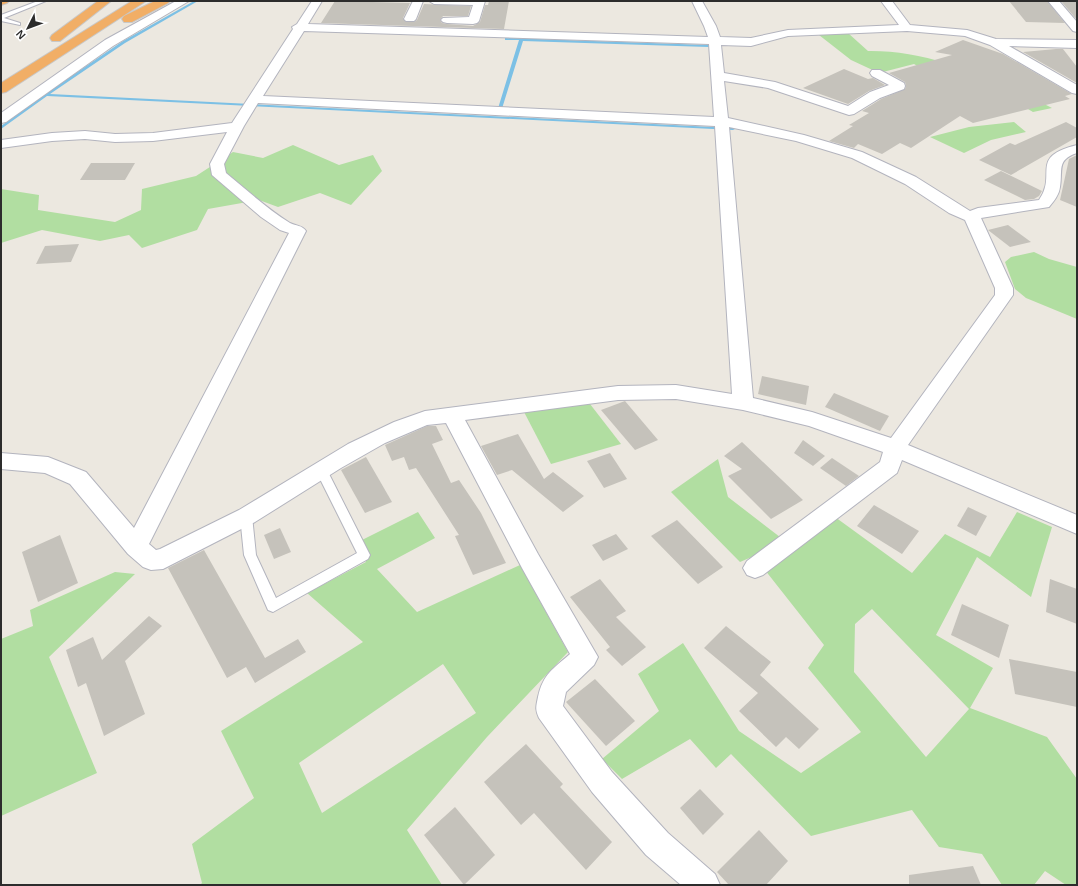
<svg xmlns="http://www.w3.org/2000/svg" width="1078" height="886" font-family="Arial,sans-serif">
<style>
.green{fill:#b1dea1;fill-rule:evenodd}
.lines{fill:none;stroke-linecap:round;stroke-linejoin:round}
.stream{fill:#7cc0e5;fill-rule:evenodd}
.building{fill:#c5c2bb}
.lane-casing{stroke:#b3b4be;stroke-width:2}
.street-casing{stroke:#b3b4be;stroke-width:2}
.highway-casing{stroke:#c8c8c8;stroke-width:2}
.lane{fill:#fff;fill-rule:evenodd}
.street{fill:#fff;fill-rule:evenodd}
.highway{fill:#f1ae66;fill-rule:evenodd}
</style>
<rect width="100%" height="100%" fill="#ece8e0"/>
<g class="green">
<path d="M848 33 868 51C932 50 997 80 1052 108L1033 112 1004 95 968 94 914 64 879 73 851 60 819 35Z"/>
<polygon points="1014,122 1026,132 991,140 964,153 930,137 969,127"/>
<polygon points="293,145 339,165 373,155 382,171 351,205 320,193 278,207 259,200 208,209 197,230 142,248 129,235 100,241 42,230 1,243 1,189 39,195 38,210 115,222 141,210 142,189 196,176 233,152 263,158"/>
<polygon points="1034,252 1049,259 1077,267 1077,319 1026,298 1015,289 1005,262 1011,257"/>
<polygon points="590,404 621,444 551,464 523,410"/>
<path d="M718 459 728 497 793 547 835 517 912 573 945 534 990 557 1017 512 1052 527 1031 597 977 557 936 635 993 668 970 708 1047 737 1077 779V885H1066L1045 871 1034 885H1002L982 854 939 847 912 810 811 836 731 754 716 768 690 739 622 779 602 759 659 711 638 674 683 643 739 731 801 773 861 732 808 668 824 645 754 556 740 562 671 492ZM872 609 969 709 926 757 854 672 855 624Z"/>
<path d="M418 512 435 538 377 569 417 612 520 565 568 652 487 737 407 830 442 885H200L202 883 192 844 254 798 221 731 363 642 307 593 366 562 356 543ZM443 664 476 713 322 813 299 763Z"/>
<polygon points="115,572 135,574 49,657 97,773 1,816 1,639 33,626 30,610"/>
</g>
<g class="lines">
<g class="stream">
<polygon points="194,1 198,1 125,43 50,94 733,128 735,129 733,130 47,96 1,129 1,126 45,94 123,41"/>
<polygon points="505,38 708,45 710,46 708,47 523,41 500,115 498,116 496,115 519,40 505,40"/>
</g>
</g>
<g class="building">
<polygon points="335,1 410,3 403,18 406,22 414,22 417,20 424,4 471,6 468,16 443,16 440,20 442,23 447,24 473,26 480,22 485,5 488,5 489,1 509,1 504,29 321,23"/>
<polygon points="1009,1 1047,1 1065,23 1026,22"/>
<polygon points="1061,1 1077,1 1077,20"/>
<polygon points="963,40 1003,54 1072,94 1065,96 1070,99 973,123 960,116 911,148 900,143 882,154 858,144 854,148 829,141 853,126 849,125 869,113 862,111 881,99 905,89 906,86 905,82 889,73 952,55 935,52"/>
<polygon points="1056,49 1063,49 1077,67 1077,83 1023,52"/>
<polygon points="844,69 868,79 873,78 885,85 869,91 848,104 803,88"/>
<polygon points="1066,122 1077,128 1077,137 1011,175 979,160 1010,143 1015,145"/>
<polygon points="1077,155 1077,207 1060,200 1069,159"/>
<polygon points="91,163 135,163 125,180 80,180"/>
<polygon points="1001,171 1042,191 1039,196 1034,199 1025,200 984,180"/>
<polygon points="1008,225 1031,242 1010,247 988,230"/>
<polygon points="79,244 71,262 36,264 45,246"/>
<polygon points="762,376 809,386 806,405 758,394"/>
<polygon points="834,393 889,416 880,431 825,407"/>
<polygon points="625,401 658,440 635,450 601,410"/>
<polygon points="427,426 436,426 443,440 432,444 451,483 459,480 481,513 506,563 473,575 455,536 459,535 416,468 409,470 404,457 392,461 385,445"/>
<polygon points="518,434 544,479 553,472 584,496 563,512 512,470 497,475 481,446"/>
<polygon points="803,440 825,456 813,466 794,453"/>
<polygon points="742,442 803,500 771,519 728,476 742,469 724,456"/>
<polygon points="610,453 627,479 604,488 587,461"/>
<polygon points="366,457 392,502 365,513 341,470"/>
<polygon points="832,458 859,476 846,486 820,468"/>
<polygon points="874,505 919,531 902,554 857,526"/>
<polygon points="968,507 987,516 976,536 957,526"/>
<polygon points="677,520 723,567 698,584 651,536"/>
<polygon points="280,528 291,552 274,559 264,535"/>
<polygon points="616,534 628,549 603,561 592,545"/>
<polygon points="60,535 78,583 38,602 22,552"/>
<polygon points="204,550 265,658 298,639 306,652 255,683 246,667 227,678 168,568"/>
<polygon points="600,579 626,611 616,617 646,647 622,666 606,650 610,647 570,597"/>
<polygon points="1050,579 1077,589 1077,624 1046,612"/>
<polygon points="962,604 1009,625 999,658 951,635"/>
<polygon points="149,616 162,626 125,661 145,714 104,736 86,683 78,687 66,650 93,637 102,660"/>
<polygon points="726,626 771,662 760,675 819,729 799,749 786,737 776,747 739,711 758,693 704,648"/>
<polygon points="1009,659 1077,672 1077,707 1015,694"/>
<polygon points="595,679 635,721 606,746 566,702"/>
<polygon points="526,744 563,784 560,787 612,842 586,870 534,813 521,825 484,782"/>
<polygon points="700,789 724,814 703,835 680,808"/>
<polygon points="455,807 495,855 464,885 424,835"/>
<polygon points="759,830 788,861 766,885 729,885 717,872"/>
<polygon points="973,866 981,885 909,885 909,875"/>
</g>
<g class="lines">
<defs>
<g id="lane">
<polygon points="38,1 46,1 4,18 20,23 20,25 1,21 1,15"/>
<polygon points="321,465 325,466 370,555 368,559 273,612 268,610 244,555 240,516 242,513 246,511 250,513 252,516 256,555 276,598 357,553 315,469 317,466"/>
</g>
<g id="street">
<polygon points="176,1 189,1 113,46 6,122 1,123 1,113 105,40"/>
<path d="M312 1H322L308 24 708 37 704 26 692 1H702L716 26 720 37 751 38 788 30 899 25 881 1H892L910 25 967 30 996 39 1077 40V48L1009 46 1077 85V94L1072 93 990 45 965 36 907 31 788 36 751 46 721 45 724 73 775 82 848 106 870 92 889 85 872 76 870 73 872 70H880L904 83 905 86 904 89 880 98 854 114 849 115 768 88 724 81 728 118 804 135 862 152 916 177 970 211 978 208 1039 200C1058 174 1028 157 1077 145V153C1056 160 1063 170 1060 187 1059 195 1054 201 1049 207L981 218 1013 288V295L908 445 1077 515V534L902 460 897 473 763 575 755 578 747 575 743 568 747 561 880 462 883 452 809 426 743 410 676 399 618 400 465 420 538 554 598 657 594 665 566 692 563 706 612 772 668 833 715 874 720 885H681L646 855 592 792 539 718C535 709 536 707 538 697 543 674 553 669 570 654L522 568 446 423 427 425 385 443 341 468 255 522 163 569 151 570 143 567 128 554 70 484 45 473 1 469V453L48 457 86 472 134 528 289 233 280 230 261 217 212 175 210 164 227 132 153 141 115 142 85 139 52 141 1 148V140L52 133 85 131 115 134 153 133 232 123 293 29 292 27 297 24ZM304 31 709 44 714 117 263 96ZM258 103 715 126 732 394 676 385 618 386 425 411 394 422 348 444 239 510 160 549 156 550 149 544 306 231C302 225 296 226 290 223 267 209 247 190 226 173L224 164 244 126ZM729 127 796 141 852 158 905 184 949 213 965 220 995 288V295L891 438 812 412 753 398Z"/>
<polygon points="413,1 423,1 416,19 414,21 406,21 404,19"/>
<polygon points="429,1 485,1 479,21 477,23 473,24 447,23 443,22 441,20 443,18 469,17 473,5 434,4"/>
<polygon points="1048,1 1059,1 1077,22 1077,32 1073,31"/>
</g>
<g id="highway">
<polygon points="1,1 9,1 7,3 1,5"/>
<polygon points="98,1 111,1 60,41 52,41 50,38 52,35"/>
<polygon points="132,1 146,1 6,92 1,93 1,83"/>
<polygon points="155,1 170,1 168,3 132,22 124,22 122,19 124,16"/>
</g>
</defs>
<use href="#lane" class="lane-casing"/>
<use href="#street" class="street-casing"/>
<use href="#highway" class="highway-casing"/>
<use href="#lane" class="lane"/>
<use href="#street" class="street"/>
<use href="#highway" class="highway"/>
</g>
<rect width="1078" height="886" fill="none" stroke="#2c2c2c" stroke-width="4"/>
<g transform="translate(28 28) rotate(228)" stroke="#ffffff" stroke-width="3" paint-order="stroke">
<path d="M0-3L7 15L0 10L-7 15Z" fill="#2c2c2c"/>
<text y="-6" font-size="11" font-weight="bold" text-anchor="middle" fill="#2c2c2c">N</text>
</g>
</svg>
